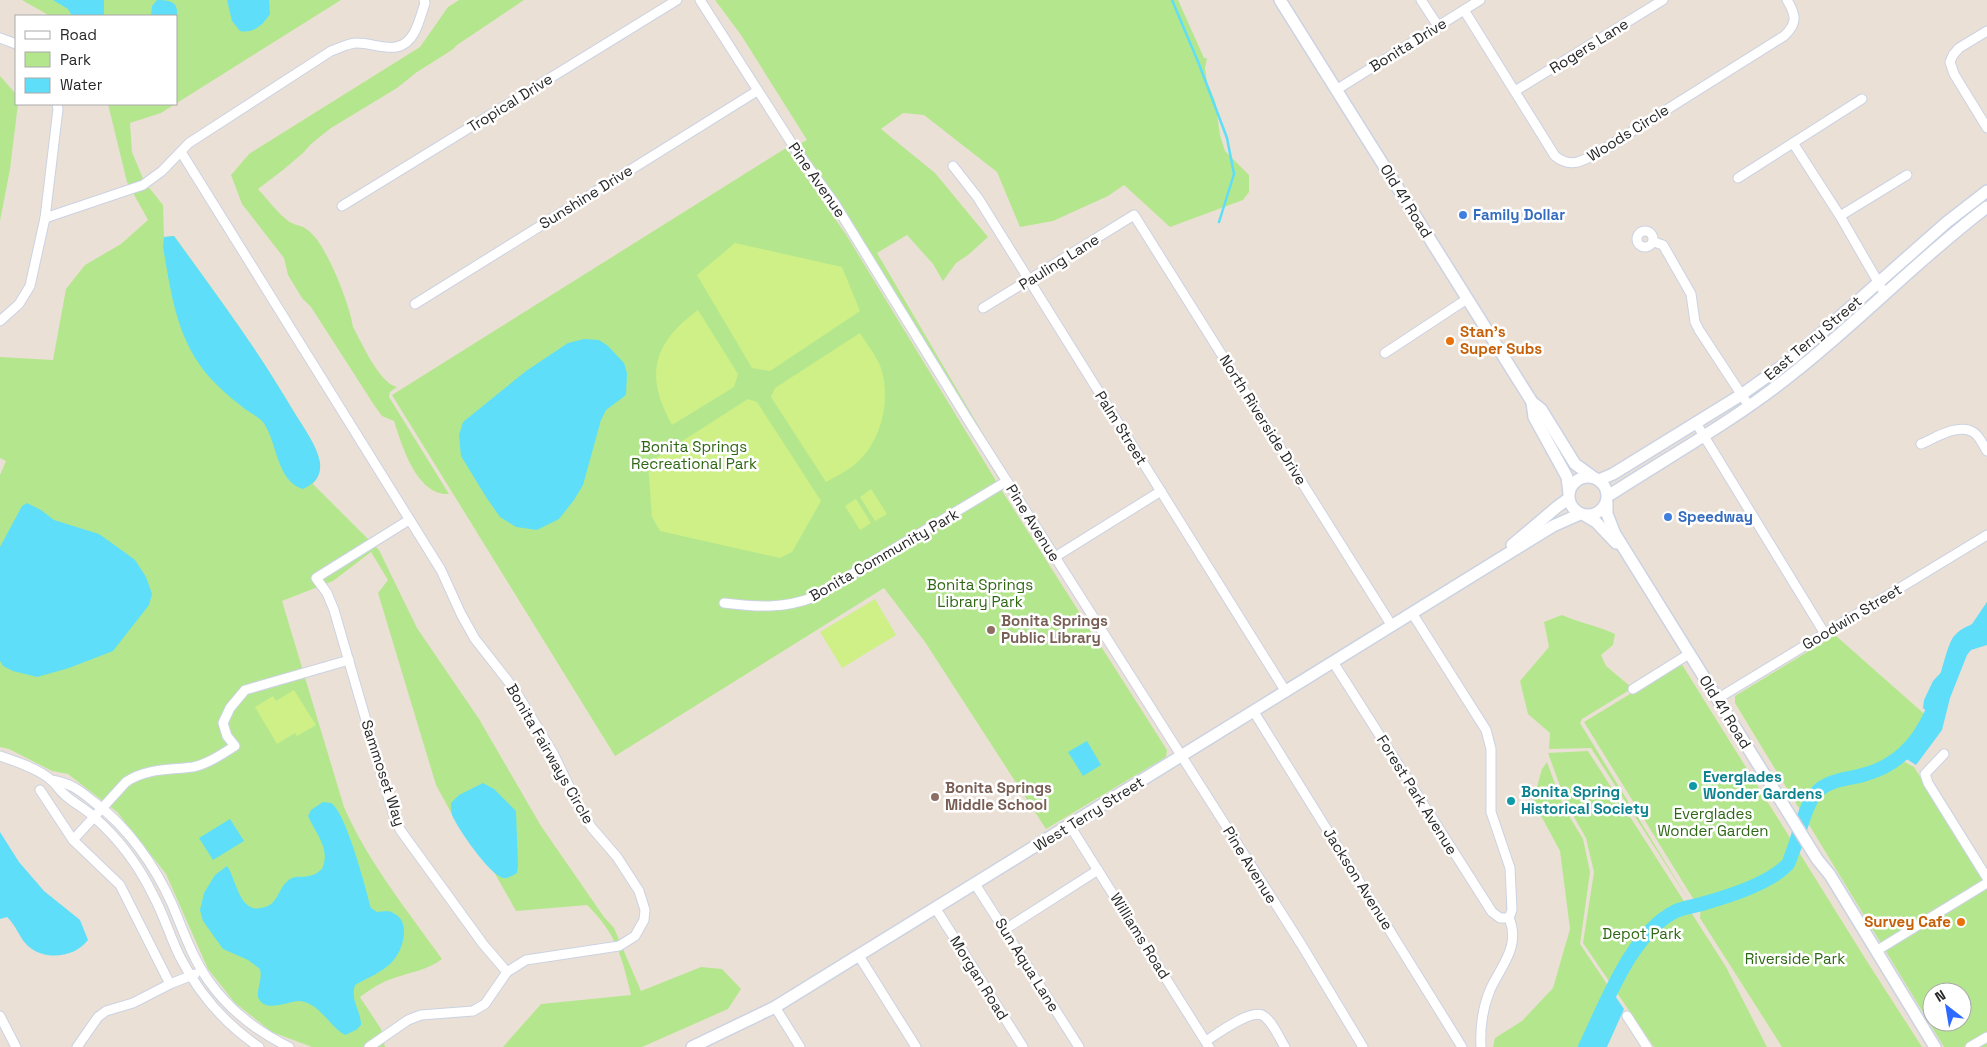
<svg xmlns="http://www.w3.org/2000/svg" width="1987" height="1047" font-family="'Space Grotesk',sans-serif">
<style>
.green{fill:#b4e78d;fill-rule:evenodd}
.pitch{fill:#cef087}
.water{fill:#5edef8}
.lines{fill:none;stroke-linecap:round;stroke-linejoin:round}
.stream{stroke:#5edef8;stroke-width:2.5}
.river{stroke:#5edef8;stroke-width:14}
.minor-casing{stroke:#cbd2e2;stroke-width:11}
.tertiary-casing{stroke:#cbd2e2;stroke-width:14}
.minor{stroke:#fff;stroke-width:9}
.tertiary{stroke:#fff;stroke-width:11}
.shop-dot{fill:#3f7fe0;stroke:#fff;stroke-width:2}
.food-dot{fill:#e8710a;stroke:#fff;stroke-width:2}
.education-dot{fill:#8d6e63;stroke:#fff;stroke-width:2}
.culture-dot{fill:#0f9aa8;stroke:#fff;stroke-width:2}
.labels{text-anchor:middle;stroke-width:5;stroke-linejoin:round;paint-order:stroke}
.street-label{font-size:15px;fill:#272727;stroke:#fff}
.shop-label{font-size:15px;font-weight:bold;fill:#366cbe;stroke:#fff;text-anchor:start}
.food-label{font-size:15px;font-weight:bold;fill:#c56008;stroke:#fff;text-anchor:start}
.park-label{font-size:15px;fill:#2d6713;stroke:#fff}
.education-label{font-size:15px;font-weight:bold;fill:#785e54;stroke:#fff;text-anchor:start}
.culture-label{font-size:15px;font-weight:bold;fill:#0d838f;stroke:#fff;text-anchor:start}
</style>
<rect width="100%" height="100%" fill="#ebe0d6"/>
<g class="green">
<path d="M22 0H341L161 113 130 123 132 152 144 181 163 205 164 237 174 236C217 295 257 349 294 412 303 427 317 445 320 463 321 472 318 477 313 484L379 550 417 628 479 719 541 826 604 917 614 928 641 991 701 967 722 969 741 989 728 1009 642 1047H503L541 1004 631 995C621 955 617 935 587 905L516 911 494 872 460 829 436 785 378 593 388 580 371 552 333 581 282 601 344 807C368 862 407 910 442 959 428 970 411 972 394 978 381 982 371 989 360 997L381 1029 385 1047H312L272 1032 235 1003 208 969 166 874 117 812 68 774 52 771 9 749 0 747V475L6 461 0 458V357L53 360 66 289 85 265 121 244 148 220 127 182 108 104H176V16H50Z"/>
<path d="M459 0H524L457 45 452 50 417 72 397 88 331 128 311 144 303 153 283 170 258 189C267 199 276 211 287 220 295 227 303 223 313 235 328 250 350 305 353 327 362 343 379 383 397 387L390 392 389 397 449 494C417 496 402 446 394 421L382 416 374 405 311 307 302 298 288 275 284 258 242 204 231 175 249 154 420 47 448 7Z"/>
<polygon points="715,0 1178,0 1204,58 1207,58 1205,68 1207,83 1215,101 1220,135 1225,151 1249,175 1249,192 1243,200 1170,227 1124,185 1108,196 1053,221 1020,227 997,172 924,115 903,113 881,129 935,173 988,237 968,255 956,263 943,281 933,264 907,235 877,253 1012,483 1004,488 850,234 791,149 807,140 741,35"/>
<polygon points="0,76 16,94 18,104 10,169 0,221"/>
<polygon points="786,148 847,236 1004,494 1167,750 1166,757 1046,829 925,642 884,588 615,756 392,395"/>
<path d="M1562 615C1580 623 1598 626 1615 634L1613 645 1601 655 1606 666 1630 686H1636L1582 719 1580 723 1691 904 1591 748 1549 749 1550 733 1528 714 1520 681 1549 647 1544 622Z"/>
<path d="M1835 635 1930 719 1915 743 1899 759 1914 767 1987 884V1047H1944L1735 703V696ZM1932 992H1962V1022H1932Z"/>
<polygon points="1681,663 1868,963 1922,1047 1782,1047 1700,918 1701,904 1697,905 1584,722"/>
<polygon points="1588,751 1726,967 1767,1047 1654,1047 1583,943 1594,872 1586,838 1567,805 1548,753"/>
<path d="M1547 762 1563 806 1583 839 1590 872 1580 944 1611 990C1607 1003 1604 1020 1592 1027L1591 1047H1493L1495 1038 1522 1021 1553 988 1570 929 1560 851 1533 801 1542 769Z"/>
</g>
<g class="pitch">
<polygon points="735,243 842,267 860,311 770,371 752,368 697,275"/>
<path d="M698 310 738 374 734 387 672 425C644 375 653 343 698 310Z"/>
<path d="M860 333C866 343 874 353 879 363 893 396 882 444 853 466 845 472 835 477 826 482L771 397 775 388Z"/>
<polygon points="748,399 757,402 821,501 792,552 780,558 660,531 652,517 648,463"/>
<polygon points="871,489 887,514 875,521 860,497"/>
<polygon points="856,499 871,523 860,530 845,506"/>
<polygon points="875,599 896,635 842,668 820,632"/>
<polygon points="294,690 316,725 297,736 295,733 277,744 255,707 273,696 276,701"/>
</g>
<g class="water">
<polygon points="53,0 104,0 104,15 102,16 72,16 68,9"/>
<path d="M157 0C173 0 180 3 176 21V16H151L152 6Z"/>
<path d="M227 0H269L270 14C263 25 253 34 240 31L232 21Z"/>
<path d="M174 236C216 294 258 350 294 412 303 427 317 445 320 463 321 477 315 483 303 489 276 481 278 443 263 422 259 417 250 413 245 409 236 402 226 394 218 386 178 348 172 299 163 247L164 237Z"/>
<polygon points="584,339 599,340 608,346 624,363 627,373 626,395 606,410 601,420 583,485 574,500 559,519 537,530 516,527 500,517 486,497 461,456 459,435 463,422 526,371 568,343"/>
<polygon points="27,503 41,510 54,520 99,534 127,554 135,560 146,577 152,594 149,605 113,651 69,668 37,677 13,671 3,666 0,661 0,547 22,506"/>
<polygon points="1987,602 1987,645 1971,650 1967,655 1950,698 1942,730 1916,765 1905,758 1918,746 1934,720 1933,717 1923,708 1924,700 1933,681 1950,663 1962,633 1966,628 1972,624"/>
<polygon points="1087,741 1101,765 1083,776 1068,752"/>
<path d="M483 783 494 789 516 811 518 866 517 873C513 875 508 879 503 878 489 874 458 829 452 815 451 811 451 807 451 803L459 795Z"/>
<path d="M323 802C324 802 330 803 331 803 346 812 366 889 371 908L377 912C382 912 389 910 393 913 412 921 403 951 392 962 383 972 367 978 355 985 350 1001 361 1010 361 1025L356 1030 345 1035C330 1027 319 1002 299 1001 289 1001 266 1013 259 999 255 993 263 980 260 969L248 960 223 949 203 921 200 910 204 893 215 875 227 866C236 878 239 913 261 908 266 907 271 905 274 901 280 894 281 885 290 879 297 875 301 878 308 876 314 876 318 872 322 869 331 849 316 834 308 816L311 810Z"/>
<polygon points="230,819 244,841 213,860 199,838"/>
<path d="M0 832 19 862 44 891 80 920 88 940C74 958 45 961 28 946 20 939 16 925 7 917L0 919Z"/>
<polygon points="1611,990 1624,1009 1607,1047 1591,1047 1588,1033 1601,1018"/>
</g>
<g class="lines">
<polyline class="stream" points="1172,0 1199,64 1227,138 1234,174 1219,222"/>
<g class="river">
<path d="M1947 676C1950 667 1954 648 1959 641 1966 633 1978 627 1987 634"/>
<path d="M1585 1047C1606 1004 1631 933 1676 911 1685 907 1696 906 1705 903 1730 896 1769 884 1787 865 1790 862 1791 855 1793 851 1800 834 1805 801 1820 789 1832 779 1851 779 1866 774 1905 763 1924 734 1938 698"/>
</g>
<defs>
<g id="minor">
<polyline points="700,0 796,150 835,204 968,420 1301,944 1363,1047"/>
<polyline points="1421,0 1438,26"/>
<path d="M1464 10 1555 156C1570 168 1580 162 1596 154L1784 36C1798 23 1796 15 1787 0"/>
<polyline points="1987,31 1959,48 1953,55 1950,62 1954,74 1987,128"/>
<polyline points="0,38 16,44"/>
<polyline points="1336,90 1480,0"/>
<polyline points="1515,91 1663,0"/>
<polyline points="1793,143 1840,216 1885,294"/>
<polyline points="181,152 441,570 461,614 475,639 515,690 553,753 582,813 592,828 617,857 639,891 645,910 644,920 635,936 619,946 526,960 507,972 485,1004 473,1011 421,1015 408,1020 369,1047"/>
<polyline points="953,166 978,198 1286,692"/>
<polyline points="1738,178 1862,99"/>
<polyline points="342,206 677,0"/>
<polyline points="1840,216 1907,175"/>
<path d="M45 218 143 185 162 171 189 143 331 51C340 48 348 43 357 43 378 43 400 58 414 33 419 24 422 12 425 3L424 0"/>
<circle cx="1645" cy="239" r="8"/>
<polyline points="1654,242 1663,245 1691,294 1695,322 1699,330 1749,406"/>
<polyline points="415,304 757,91"/>
<polyline points="983,308 1134,215 1392,626"/>
<polyline points="0,321 19,304 30,286 45,218 58,109 57,104"/>
<polyline points="1385,353 1467,299"/>
<polyline points="1696,423 1825,634"/>
<path d="M1921 444C1935 438 1958 423 1973 432 1979 435 1983 445 1987 451"/>
<polyline points="409,520 316,578 327,593 334,610 395,820 401,831 483,944 507,972"/>
<polyline points="1055,557 1161,491"/>
<path d="M724 603C756 607 784 609 814 597L1007 481"/>
<path d="M1412 613 1486 730 1491 749V812L1510 868 1512 910 1509 918C1521 946 1501 966 1490 990 1483 1007 1480 1029 1481 1047"/>
<polyline points="1333,662 1492,912 1500,918 1509,918"/>
<polyline points="1633,689 1689,654"/>
<polyline points="1717,699 1987,535"/>
<polyline points="1254,712 1462,1047"/>
<polyline points="1944,754 1925,774 1928,783 1987,878"/>
<path d="M0 756C15 761 39 769 51 780 56 784 59 790 64 794 73 803 85 808 94 817 118 838 139 866 153 895 164 915 170 937 180 957 199 994 225 1024 259 1047"/>
<path d="M51 780C71 783 79 790 94 802 128 827 155 866 172 904 183 930 192 957 208 980 229 1010 256 1031 289 1047"/>
<path d="M40 790 73 840 126 782C146 768 170 770 193 767 208 764 222 754 235 746L227 736 223 723 230 708 245 690 349 660"/>
<polyline points="1070,826 1209,1047"/>
<polyline points="73,840 120,885 170,984"/>
<polyline points="975,884 1079,1047"/>
<polyline points="936,909 1023,1047"/>
<polyline points="1004,930 1098,870"/>
<polyline points="1876,951 1987,883"/>
<polyline points="859,956 916,1047"/>
<polyline points="775,1007 800,1047"/>
<polyline points="0,1016 16,1047"/>
<polyline points="1627,1016 1647,1047"/>
<path d="M1206 1041C1217 1034 1249 1010 1262 1015 1272 1020 1279 1038 1285 1047"/>
<polyline points="77,1047 98,1017 106,1011 133,1003 170,984 195,974"/>
<polyline points="1970,1047 1987,1037"/>
</g>
<g id="tertiary">
<polyline points="1280,0 1532,402 1541,409 1575,464 1593,477"/>
<polyline points="1532,402 1534,417 1567,477 1569,493"/>
<circle cx="1588" cy="496" r="19"/>
<polyline points="1599,480 1613,474 1741,395 1793,358 1947,222 1987,191"/>
<path d="M1608 496C1668 457 1735 420 1791 375 1859 322 1918 259 1987 207"/>
<polyline points="1607,503 1607,514 1615,534 1817,859 1830,875 1935,1047"/>
<polyline points="1586,516 1596,522 1616,543"/>
<polyline points="1512,545 1557,507 1568,499"/>
<polyline points="692,1047 775,1007 1522,545 1553,526 1580,514"/>
</g>
</defs>
<use href="#minor" class="minor-casing"/>
<use href="#tertiary" class="tertiary-casing"/>
<use href="#minor" class="minor"/>
<use href="#tertiary" class="tertiary"/>
</g>
<g class="shop-dot">
<circle cx="1463" cy="215" r="5"/>
<circle cx="1668" cy="517" r="5"/>
</g>
<g class="food-dot">
<circle cx="1450" cy="341" r="5"/>
<circle cx="1961" cy="922" r="5"/>
</g>
<g class="education-dot">
<circle cx="991" cy="630" r="5"/>
<circle cx="935" cy="797" r="5"/>
</g>
<g class="culture-dot">
<circle cx="1693" cy="786" r="5"/>
<circle cx="1511" cy="801" r="5"/>
</g>
<g class="labels">
<g class="street-label">
<text transform="translate(1408 45) rotate(-32)" y="5">Bonita Drive</text>
<text transform="translate(1589 46) rotate(-32)" y="5">Rogers Lane</text>
<text transform="translate(510 103) rotate(-32)" y="5">Tropical Drive</text>
<text transform="translate(1628 133) rotate(-32)" y="5">Woods Circle</text>
<text transform="translate(817 180) rotate(55)" y="5">Pine Avenue</text>
<text transform="translate(586 197) rotate(-32)" y="5">Sunshine Drive</text>
<text transform="translate(1406 201) rotate(58)" y="5">Old 41 Road</text>
<text transform="translate(1059 262) rotate(-32)" y="5">Pauling Lane</text>
<text transform="translate(1813 338) rotate(-40)" y="5">East Terry Street</text>
<text transform="translate(1263 420) rotate(58)" y="5">North Riverside Drive</text>
<text transform="translate(1121 428) rotate(58)" y="5">Palm Street</text>
<text transform="translate(1033 523) rotate(58)" y="5">Pine Avenue</text>
<text transform="translate(884 555) rotate(-30)" y="5">Bonita Community Park</text>
<text transform="translate(1852 617) rotate(-31)" y="5">Goodwin Street</text>
<text transform="translate(1725 712) rotate(58)" y="5">Old 41 Road</text>
<text transform="translate(550 754) rotate(60)" y="5">Bonita Fairways Circle</text>
<text transform="translate(383 773) rotate(72)" y="5">Sammoset Way</text>
<text transform="translate(1417 795) rotate(58)" y="5">Forest Park Avenue</text>
<text transform="translate(1089 814) rotate(-32)" y="5">West Terry Street</text>
<text transform="translate(1250 865) rotate(58)" y="5">Pine Avenue</text>
<text transform="translate(1358 879) rotate(58)" y="5">Jackson Avenue</text>
<text transform="translate(1140 936) rotate(58)" y="5">Williams Road</text>
<text transform="translate(1027 965) rotate(58)" y="5">Sun Aqua Lane</text>
<text transform="translate(979 978) rotate(58)" y="5">Morgan Road</text>
</g>
<g class="shop-label">
<text x="1473" y="220">Family Dollar</text>
<text x="1678" y="522">Speedway</text>
</g>
<g class="food-label">
<text x="1460" y="337">Stan's<tspan x="1460" dy="17">Super Subs</tspan></text>
<text x="1951" y="927" text-anchor="end">Survey Cafe</text>
</g>
<g class="park-label">
<text x="694" y="452">Bonita Springs<tspan x="694" dy="17">Recreational Park</tspan></text>
<text x="980" y="590">Bonita Springs<tspan x="980" dy="17">Library Park</tspan></text>
<text x="1713" y="819">Everglades<tspan x="1713" dy="17">Wonder Garden</tspan></text>
<text x="1642" y="939">Depot Park</text>
<text x="1795" y="964">Riverside Park</text>
</g>
<g class="education-label">
<text x="1001" y="626">Bonita Springs<tspan x="1001" dy="17">Public Library</tspan></text>
<text x="945" y="793">Bonita Springs<tspan x="945" dy="17">Middle School</tspan></text>
</g>
<g class="culture-label">
<text x="1703" y="782">Everglades<tspan x="1703" dy="17">Wonder Gardens</tspan></text>
<text x="1521" y="797">Bonita Spring<tspan x="1521" dy="17">Historical Society</tspan></text>
</g>
</g>
<rect x="15" y="15" width="162" height="90" fill="#ffffff" stroke="#a9a9a9"/>
<rect x="25" y="31" width="25" height="8" fill="#ffffff" stroke="#a9a9a9"/>
<text x="60" y="40" font-size="15" fill="#272727">Road</text>
<rect x="25" y="52" width="25" height="15" fill="#b4e78d" stroke="#a9a9a9"/>
<text x="60" y="65" font-size="15" fill="#272727">Park</text>
<rect x="25" y="78" width="25" height="15" fill="#5edef8" stroke="#a9a9a9"/>
<text x="60" y="90" font-size="15" fill="#272727">Water</text>
<g transform="translate(1947 1007) rotate(329)"><circle r="24" fill="#ffffff" stroke="#a9a9a9"/>
<path d="M0-4L9 19L0 12L-9 19Z" fill="#2f6aff"/>
<text y="-8" font-size="14" font-weight="bold" text-anchor="middle" fill="#272727">N</text>
</g>
</svg>
